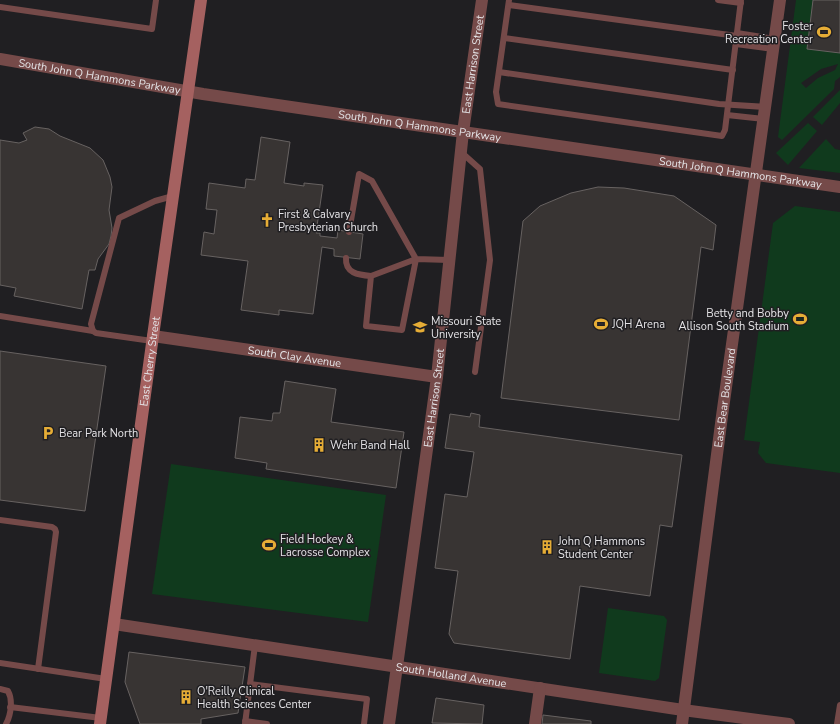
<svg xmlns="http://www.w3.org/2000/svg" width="840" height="724" font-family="'Nunito Sans',sans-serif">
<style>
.green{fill:#103a1d;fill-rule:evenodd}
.building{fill:#383433;stroke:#676261}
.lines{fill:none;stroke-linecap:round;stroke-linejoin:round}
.lane{stroke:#754a49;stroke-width:6}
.street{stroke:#754a49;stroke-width:12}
.secondary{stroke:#a56160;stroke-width:12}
.labels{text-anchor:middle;stroke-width:3;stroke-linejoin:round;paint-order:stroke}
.poi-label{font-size:11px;fill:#e4e3e6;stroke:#201f22;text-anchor:start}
.street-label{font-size:11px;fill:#e4e3e6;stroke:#201f22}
</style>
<rect width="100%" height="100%" fill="#201f22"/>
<g class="green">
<path d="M796 0H813L807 48 840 53V77L835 81 834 89 782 140 778 137ZM838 64 835 70 818 78 806 88 801 83 821 69Z"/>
<polygon points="840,90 840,103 822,125 813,117"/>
<polygon points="808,123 817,131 788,165 776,153"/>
<polygon points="826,139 835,149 840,150 840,173 799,168"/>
<polygon points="795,206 840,212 840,473 766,463 758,453 760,442 744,440 773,223"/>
<polygon points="171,464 386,495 368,622 152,594"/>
<polygon points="608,608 664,616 667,620 659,678 655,681 599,673"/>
</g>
<g class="building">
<polygon points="813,0 840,0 840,53 807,49"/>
<polygon points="35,127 49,129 60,136 90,148 103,160 110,177 112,187 109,210 112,228 111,236 109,244 98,259 95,270 89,270 82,309 14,296 16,288 0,285 0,140 19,143 27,140 23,133"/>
<polygon points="261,137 290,142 284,183 304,186 304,183 323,185 316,233 320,233 320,236 337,238 338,230 363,234 360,259 334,256 334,249 322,247 313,314 279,310 279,315 241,310 248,261 201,255 204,232 214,234 217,210 206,209 209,183 245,188 246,179 255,180"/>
<polygon points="598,187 624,188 674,196 716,225 713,250 701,247 679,420 501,398 523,221 540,206 571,193"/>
<polygon points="0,351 106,366 85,511 0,500"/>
<polygon points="285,381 336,389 331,422 404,432 396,488 266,469 267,463 235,458 240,417 272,421 273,413 280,413"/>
<polygon points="471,413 480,415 479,427 682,455 672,527 660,525 650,596 580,586 570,659 454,643 449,634 458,571 435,568 445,494 467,497 474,452 445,448 450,414 470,417"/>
<polygon points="129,652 245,667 238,713 201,719 201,724 140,724 125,682"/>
<polygon points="436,698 484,705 482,724 432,723"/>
<polygon points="543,715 591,721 591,724 542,724"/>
</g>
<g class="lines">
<g class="lane">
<polyline points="509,0 496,92 498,104 722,136 725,130 741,0"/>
<polyline points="718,0 741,3"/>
<polyline points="509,5 737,36"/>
<polyline points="0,7 152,29 156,0"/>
<polyline points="737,33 775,39"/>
<polyline points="504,38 733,70"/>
<polyline points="736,44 773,49"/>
<polyline points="499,72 719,104 766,107"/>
<polyline points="727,115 764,119"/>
<polyline points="461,152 480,169 490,260 475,372"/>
<polyline points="349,232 359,174 372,181 416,259 402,330 366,326 371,276 416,259 449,260"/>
<path d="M346 258C345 273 358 275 371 276"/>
<polyline points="0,316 93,331"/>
<polyline points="152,341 96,333 93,331 91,324 119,218 155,201 173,196"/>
<polyline points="0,520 52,527 55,529 56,532 38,669"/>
<polyline points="0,663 106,679"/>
<polyline points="250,684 367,699 364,724"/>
<path d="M0 689 8 691C13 700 11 715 6 724"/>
<polyline points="10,707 101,718"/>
<polyline points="245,721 267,724"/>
<polyline points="245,724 255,645"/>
<polyline points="837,724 840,705"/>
</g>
<g class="street">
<path id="s1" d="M0 59 203 94 840 187"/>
<path id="s2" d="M153 336 437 377"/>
<path id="s3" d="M114 624 683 710 789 724"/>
<path id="s4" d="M389 724 437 377 463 132 482 0"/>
<polyline points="535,724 540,688"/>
<path id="s5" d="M682 724 722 416 780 0"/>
</g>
<path class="secondary" id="s6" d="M100 724 153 336 201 0"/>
</g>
<defs>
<symbol id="stadium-bare" viewBox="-9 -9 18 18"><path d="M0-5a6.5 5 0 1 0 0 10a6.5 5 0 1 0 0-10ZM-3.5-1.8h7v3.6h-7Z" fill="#e6ad36" stroke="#201f22" stroke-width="2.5" paint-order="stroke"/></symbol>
<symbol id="church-bare" viewBox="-9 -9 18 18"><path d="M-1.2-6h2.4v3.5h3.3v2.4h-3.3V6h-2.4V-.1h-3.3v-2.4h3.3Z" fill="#e6ad36" stroke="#201f22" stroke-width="2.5" paint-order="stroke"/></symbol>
<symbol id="university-bare" viewBox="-9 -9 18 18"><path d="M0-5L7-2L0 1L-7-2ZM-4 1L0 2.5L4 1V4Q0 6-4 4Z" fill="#e6ad36" stroke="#201f22" stroke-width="2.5" paint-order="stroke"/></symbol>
<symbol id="parking-bare" viewBox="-9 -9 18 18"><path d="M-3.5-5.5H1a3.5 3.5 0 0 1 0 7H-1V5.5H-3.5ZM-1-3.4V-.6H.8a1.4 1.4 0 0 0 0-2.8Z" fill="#e6ad36" stroke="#201f22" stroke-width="2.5" paint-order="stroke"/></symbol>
<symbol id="building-bare" viewBox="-9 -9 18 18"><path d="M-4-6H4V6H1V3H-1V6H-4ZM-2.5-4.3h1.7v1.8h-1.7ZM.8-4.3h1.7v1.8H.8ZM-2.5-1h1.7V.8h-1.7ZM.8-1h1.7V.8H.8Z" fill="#e6ad36" stroke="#201f22" stroke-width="2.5" paint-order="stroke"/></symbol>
</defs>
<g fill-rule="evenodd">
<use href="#stadium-bare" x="814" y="22" width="20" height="20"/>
<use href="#church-bare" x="257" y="210" width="20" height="20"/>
<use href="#stadium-bare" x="790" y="309" width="20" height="20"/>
<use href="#stadium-bare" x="591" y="314" width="20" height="20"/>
<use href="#university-bare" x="410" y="317" width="20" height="20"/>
<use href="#parking-bare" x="38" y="423" width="20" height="20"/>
<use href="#building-bare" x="309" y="435" width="20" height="20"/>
<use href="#stadium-bare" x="259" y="535" width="20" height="20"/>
<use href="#building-bare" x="537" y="537" width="20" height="20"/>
<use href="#building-bare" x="176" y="687" width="20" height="20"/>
</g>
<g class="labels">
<g class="poi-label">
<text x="813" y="30" text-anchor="end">Foster<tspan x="813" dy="13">Recreation Center</tspan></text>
<text x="278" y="218">First &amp; Calvary<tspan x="278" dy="13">Presbyterian Church</tspan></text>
<text x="789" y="317" text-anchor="end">Betty and Bobby<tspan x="789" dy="13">Allison South Stadium</tspan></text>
<text x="431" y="325">Missouri State<tspan x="431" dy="13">University</tspan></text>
<text x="612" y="328">JQH Arena</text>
<text x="59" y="437">Bear Park North</text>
<text x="330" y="449">Wehr Band Hall</text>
<text x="280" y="543">Field Hockey &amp;<tspan x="280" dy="13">Lacrosse Complex</tspan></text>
<text x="558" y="545">John Q Hammons<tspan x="558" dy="13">Student Center</tspan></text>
<text x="197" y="695">O'Reilly Clinical<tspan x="197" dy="13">Health Sciences Center</tspan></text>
</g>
<g class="street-label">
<text dy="4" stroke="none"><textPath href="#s4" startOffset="665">East Harrison Street</textPath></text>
<text dy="4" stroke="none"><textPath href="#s1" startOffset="101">South John Q Hammons Parkway</textPath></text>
<text dy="4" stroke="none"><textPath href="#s1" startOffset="425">South John Q Hammons Parkway</textPath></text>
<text dy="4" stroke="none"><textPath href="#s1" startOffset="749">South John Q Hammons Parkway</textPath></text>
<text dy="4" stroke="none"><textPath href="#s2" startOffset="143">South Clay Avenue</textPath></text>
<text dy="4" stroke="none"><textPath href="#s6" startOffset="366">East Cherry Street</textPath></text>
<text dy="4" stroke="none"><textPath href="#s5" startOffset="329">East Bear Boulevard</textPath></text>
<text dy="4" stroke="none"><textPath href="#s4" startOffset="329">East Harrison Street</textPath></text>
<text dy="4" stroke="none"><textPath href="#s3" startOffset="341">South Holland Avenue</textPath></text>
</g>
</g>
</svg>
